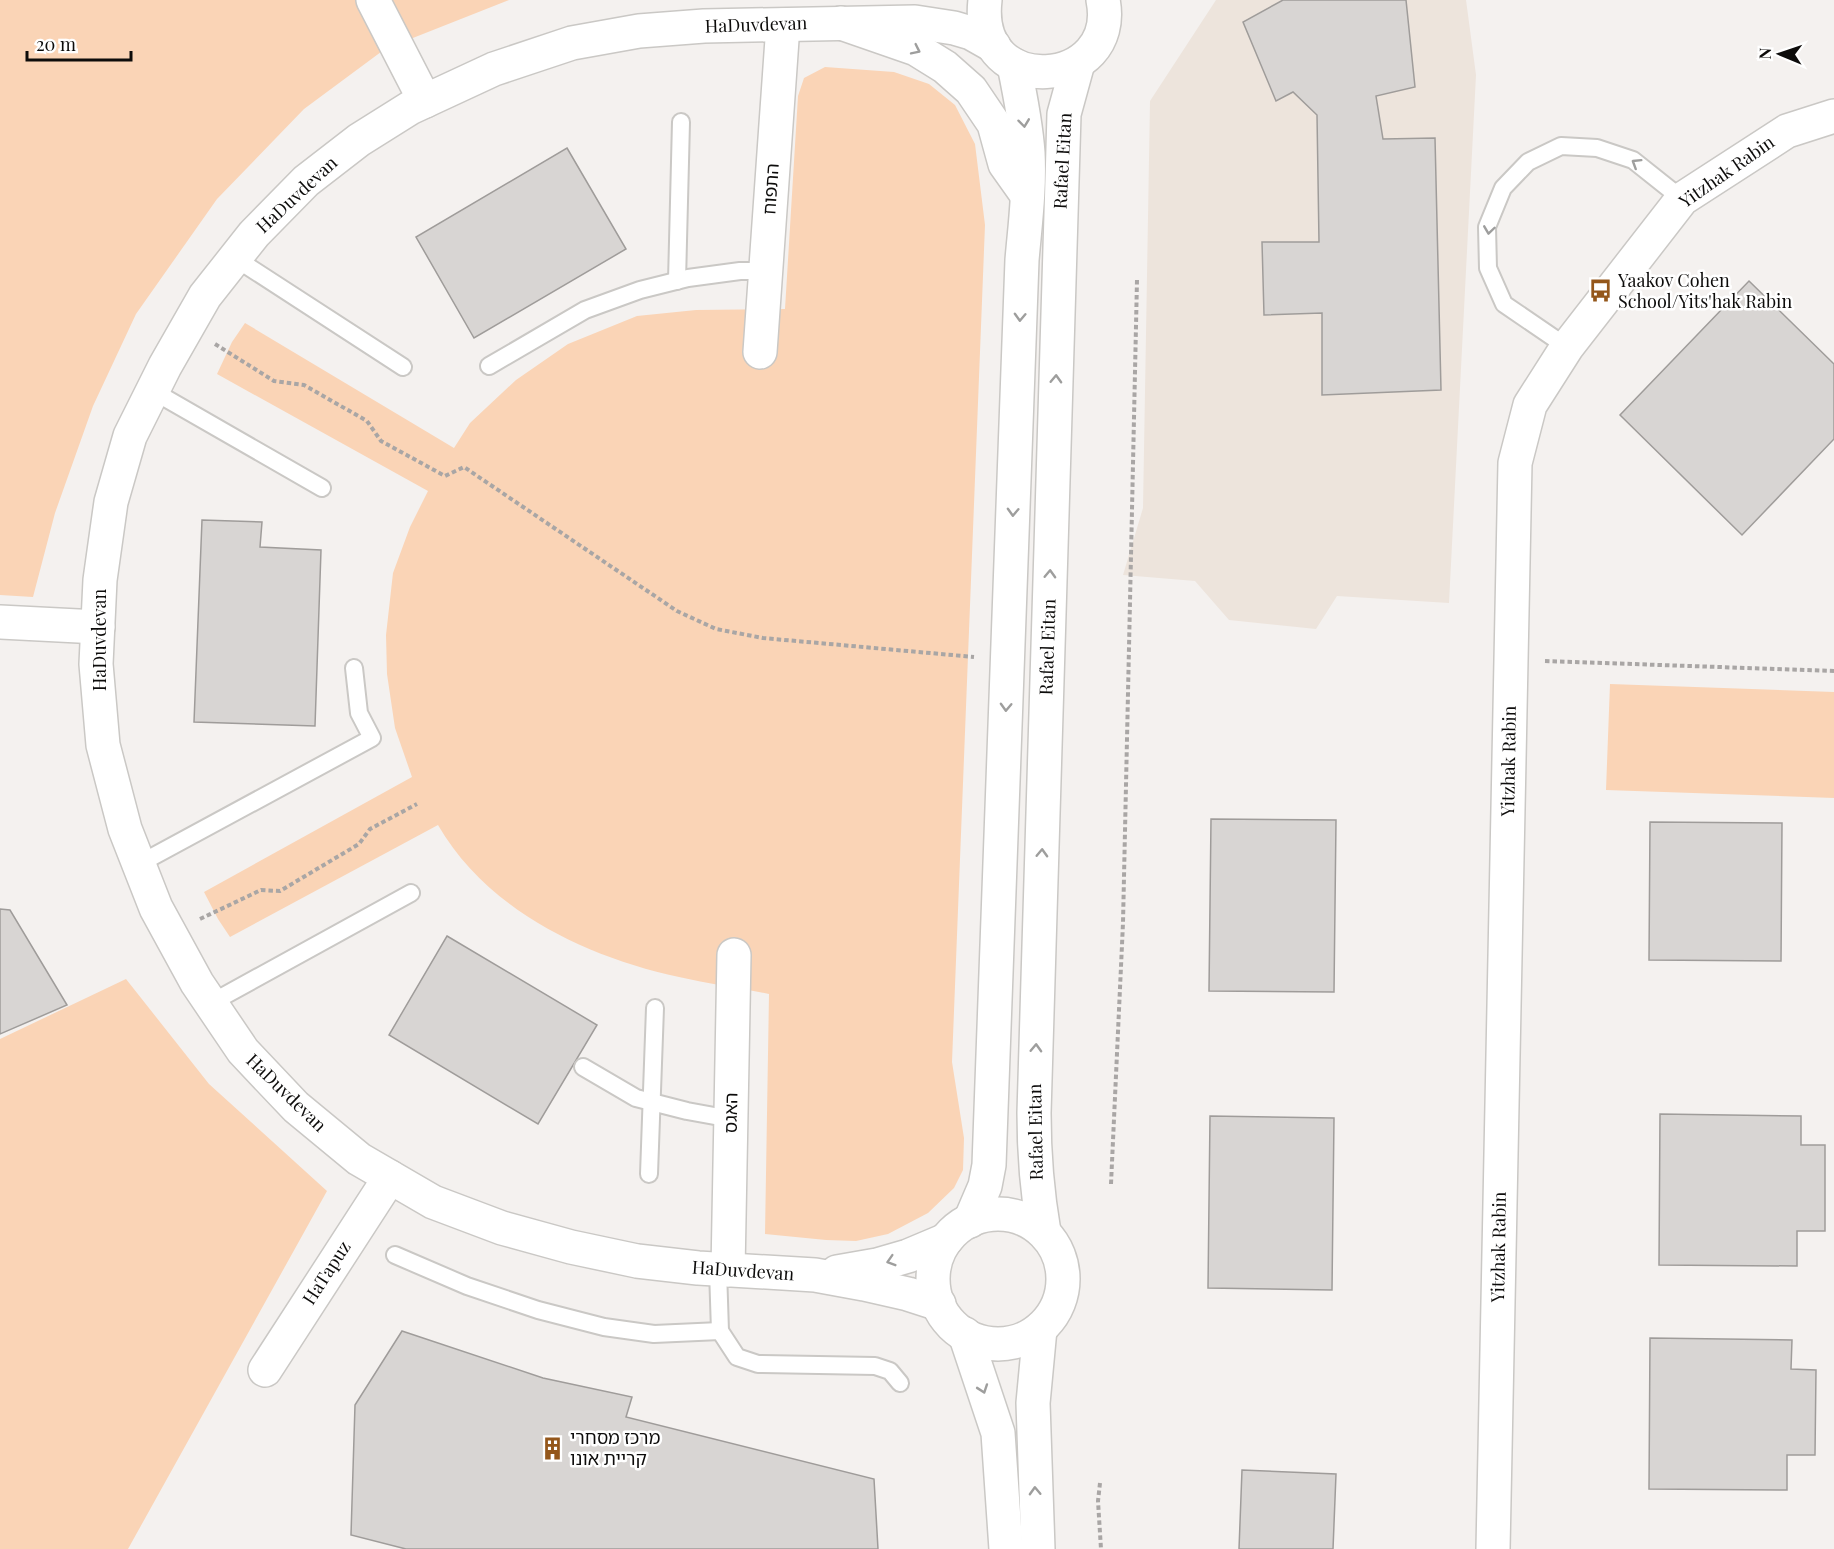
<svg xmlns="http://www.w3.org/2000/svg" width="1834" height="1549" font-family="'Playfair Display','Noto Sans Hebrew',serif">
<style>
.built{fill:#ede4dc}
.green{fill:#fad4b6}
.building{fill:#d8d5d3;stroke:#9f9c9a;stroke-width:1.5}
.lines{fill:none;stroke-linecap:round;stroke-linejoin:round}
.service-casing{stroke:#cac8c5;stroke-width:20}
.minor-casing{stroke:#cac8c5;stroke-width:36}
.tertiary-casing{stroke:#cac8c5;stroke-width:36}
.path{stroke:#a9a6a5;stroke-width:4;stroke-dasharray:4.5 3;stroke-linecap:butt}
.service{stroke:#fff;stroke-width:16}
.minor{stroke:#fff;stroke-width:33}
.tertiary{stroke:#fff;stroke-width:33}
.oneway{stroke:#9e9e9d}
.labels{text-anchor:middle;stroke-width:5;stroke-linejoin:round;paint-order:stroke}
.street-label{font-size:18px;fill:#0d0c0b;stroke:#fff}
.poi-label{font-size:18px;fill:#0d0c0b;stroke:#fff;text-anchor:start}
</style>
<rect width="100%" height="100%" fill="#f4f1ef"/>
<polygon class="built" points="1216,0 1466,0 1476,75 1449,603 1337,596 1316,629 1229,620 1195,581 1123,575 1143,508 1150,101"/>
<g class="green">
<polygon points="0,0 509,0 385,49 304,109 217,199 136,314 93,406 55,513 33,597 0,595"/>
<path d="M825 67 894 72 929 84 955 105 975 144 985 225 952 1062 964 1138 963 1170 954 1188 928 1213 888 1234 856 1241 826 1240 765 1234 769 994C740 988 709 984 679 977 586 957 487 910 438 825L230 937 218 919 204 892 412 777 395 728 387 674 386 635 393 573 410 527 428 491 217 374 232 342 245 323 454 448 470 423 516 380 568 344 637 316 696 310 785 309 798 96 804 78Z"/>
<polygon points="1610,684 1834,692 1834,798 1606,790"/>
<polygon points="126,979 209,1084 327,1191 128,1549 0,1549 0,1039"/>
</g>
<g class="building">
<polygon points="1283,0 1406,0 1415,87 1376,96 1383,139 1435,138 1441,390 1322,395 1322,313 1264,315 1262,242 1319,242 1317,115 1293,92 1276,101 1243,22"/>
<polygon points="567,148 626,249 474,338 416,237"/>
<polygon points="1749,281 1834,364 1834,439 1742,535 1620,415"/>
<polygon points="202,520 262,522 260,547 321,550 315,726 194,722"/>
<polygon points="1211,819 1336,820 1334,992 1209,991"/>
<polygon points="1650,822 1782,823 1781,961 1649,960"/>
<polygon points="0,909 10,910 67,1005 0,1034"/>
<polygon points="447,936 597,1025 538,1124 389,1035"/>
<polygon points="1660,1114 1801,1116 1801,1145 1825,1145 1825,1231 1797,1231 1797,1266 1659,1265"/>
<polygon points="1210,1116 1334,1118 1332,1290 1208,1288"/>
<polygon points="402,1331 543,1378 632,1397 626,1417 874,1479 878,1549 406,1549 351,1535 355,1405"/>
<polygon points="1650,1338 1792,1340 1791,1369 1816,1370 1815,1455 1787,1455 1787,1490 1649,1489"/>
<polygon points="1242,1470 1336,1474 1333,1549 1239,1549"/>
</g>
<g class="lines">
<defs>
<g id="service">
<polyline points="235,258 403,367"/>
<polyline points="677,281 681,122"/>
<polyline points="1567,347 1504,304 1488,268 1487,227 1503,188 1528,162 1561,146 1597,148 1633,160 1682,199"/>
<polyline points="489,366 585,310 640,290 688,278 740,271 766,271"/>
<polyline points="153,391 322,488"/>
<polyline points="139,864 372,738 359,713 354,668"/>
<polyline points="211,1003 411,893"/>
<polyline points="583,1067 636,1098 687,1111 731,1119"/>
<polyline points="649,1174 655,1008"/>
<polyline points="395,1255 467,1286 538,1310 604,1327 654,1334 720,1331"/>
<polyline points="718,1270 720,1331 737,1357 758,1364 875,1366 890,1371 900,1383"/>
</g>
<g id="minor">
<polyline points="373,0 425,101"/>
<polyline points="760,352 783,25"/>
<polyline points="0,622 98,627"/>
<polyline points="728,1270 734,955"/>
<polyline points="837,1272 877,1265 908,1256 946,1240"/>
<polyline points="939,1304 908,1294 864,1284 815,1275 698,1268 637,1261 571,1247 502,1228 433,1202 359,1159 296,1107 243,1051 197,983 156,908 125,829 103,745 96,664 100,580 111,502 130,436 165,366 205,296 254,234 306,181 359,140 410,108 494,69 572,43 639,31 704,26 915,22 954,28 971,33 994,46"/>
<polyline points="265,1370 390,1177"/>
<polyline points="1493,1549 1515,463 1530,405 1567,347 1682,199 1787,131 1834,116"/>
</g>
<g id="tertiary">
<path d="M985 0C973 102 1121 89 1103 0"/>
<polyline points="841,23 916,49 945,67 971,90 994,124 1005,164 1027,195"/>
<circle cx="998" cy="1279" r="65"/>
<path d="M970 1221 985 1186 989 1165 1022 260C1025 225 1030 189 1028 153 1026 124 1020 94 1014 65"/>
<path d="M1044 1232C1037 1192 1034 1153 1034 1113L1063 148 1064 114 1078 63"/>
<polyline points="965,1334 998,1433 1006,1549"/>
<polyline points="1038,1549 1033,1403 1040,1329"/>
</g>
</defs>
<use href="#service" class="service-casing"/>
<use href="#minor" class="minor-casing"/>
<use href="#tertiary" class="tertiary-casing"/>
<g class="path">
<polyline points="215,344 274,381 304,385 367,421 381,441 445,476 464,467 677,611 716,629 763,638 974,657"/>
<polyline points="1545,661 1834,671"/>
<polyline points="200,919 261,890 280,891 359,844 370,829 417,804"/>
<polyline points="1111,1184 1123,923 1137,280"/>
<polyline points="1100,1483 1098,1501 1101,1549"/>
</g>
<use href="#service" class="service"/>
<use href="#minor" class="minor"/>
<use href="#tertiary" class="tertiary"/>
</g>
<defs><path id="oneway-chevron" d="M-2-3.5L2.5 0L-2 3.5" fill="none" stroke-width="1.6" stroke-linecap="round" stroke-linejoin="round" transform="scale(1.5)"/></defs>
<g class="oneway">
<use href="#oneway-chevron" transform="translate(916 50) rotate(26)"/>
<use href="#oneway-chevron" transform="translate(1024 123) rotate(83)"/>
<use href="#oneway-chevron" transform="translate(1636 163) rotate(-148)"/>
<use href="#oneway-chevron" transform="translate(1489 230) rotate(98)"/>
<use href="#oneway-chevron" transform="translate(1020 317) rotate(92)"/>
<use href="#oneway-chevron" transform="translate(1056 379) rotate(-88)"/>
<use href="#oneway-chevron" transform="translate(1013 512) rotate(92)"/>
<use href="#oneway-chevron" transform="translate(1050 574) rotate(-88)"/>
<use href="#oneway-chevron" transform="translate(1006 707) rotate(92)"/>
<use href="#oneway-chevron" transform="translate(1042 853) rotate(-88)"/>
<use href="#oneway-chevron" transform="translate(1036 1048) rotate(-88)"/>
<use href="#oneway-chevron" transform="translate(891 1261) rotate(163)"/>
<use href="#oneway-chevron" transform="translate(983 1389) rotate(71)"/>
<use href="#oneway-chevron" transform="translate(1035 1491) rotate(-92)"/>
</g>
<defs>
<symbol id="bus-bare" viewBox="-9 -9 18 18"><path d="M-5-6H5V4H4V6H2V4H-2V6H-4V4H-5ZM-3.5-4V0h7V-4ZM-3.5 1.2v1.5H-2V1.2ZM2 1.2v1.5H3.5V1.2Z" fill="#94571b" stroke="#fff" stroke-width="2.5" paint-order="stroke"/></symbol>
<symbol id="building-bare" viewBox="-9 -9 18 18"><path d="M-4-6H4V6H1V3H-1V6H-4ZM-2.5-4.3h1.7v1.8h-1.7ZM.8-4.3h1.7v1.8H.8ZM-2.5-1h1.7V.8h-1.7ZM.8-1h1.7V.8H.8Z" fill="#94571b" stroke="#fff" stroke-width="2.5" paint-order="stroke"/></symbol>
</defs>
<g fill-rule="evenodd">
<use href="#bus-bare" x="1584" y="274" width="33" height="33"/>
<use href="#building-bare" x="536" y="1432" width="33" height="33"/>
</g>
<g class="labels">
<g class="street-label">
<text transform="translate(756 25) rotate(-2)" y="6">HaDuvdevan</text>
<text transform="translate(1063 161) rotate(-87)" y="6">Rafael Eitan</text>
<text transform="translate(1727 172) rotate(-35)" y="6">Yitzhak Rabin</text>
<text transform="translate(771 189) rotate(-86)" y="6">התפוח</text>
<text transform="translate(297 195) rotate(-43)" y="6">HaDuvdevan</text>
<text transform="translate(100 640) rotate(-90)" y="6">HaDuvdevan</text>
<text transform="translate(1048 647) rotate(-88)" y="6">Rafael Eitan</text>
<text transform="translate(1509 761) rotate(-89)" y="6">Yitzhak Rabin</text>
<text transform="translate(286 1093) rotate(44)" y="6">HaDuvdevan</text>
<text transform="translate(731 1113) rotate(-89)" y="6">האגס</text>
<text transform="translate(1036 1132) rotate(-91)" y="6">Rafael Eitan</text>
<text transform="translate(1499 1247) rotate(-89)" y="6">Yitzhak Rabin</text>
<text transform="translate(743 1271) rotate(4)" y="6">HaDuvdevan</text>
<text transform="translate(327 1273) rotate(-57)" y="6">HaTapuz</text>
</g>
<g class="poi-label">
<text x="1618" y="287">Yaakov Cohen<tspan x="1618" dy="21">School/Yits'hak Rabin</tspan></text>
<text x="570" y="1444">מרכז מסחרי<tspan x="570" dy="21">קריית אונו</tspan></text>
</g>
</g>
<g transform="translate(1780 54) rotate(272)" stroke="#ffffff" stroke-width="4.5" paint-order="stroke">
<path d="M0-4.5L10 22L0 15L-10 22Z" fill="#0d0c0b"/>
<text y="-9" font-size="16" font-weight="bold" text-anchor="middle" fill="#0d0c0b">N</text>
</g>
<path d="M27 51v9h104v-9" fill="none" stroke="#0d0c0b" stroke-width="3"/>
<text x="36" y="51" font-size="18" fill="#0d0c0b" stroke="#ffffff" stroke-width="4.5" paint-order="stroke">20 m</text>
</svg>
